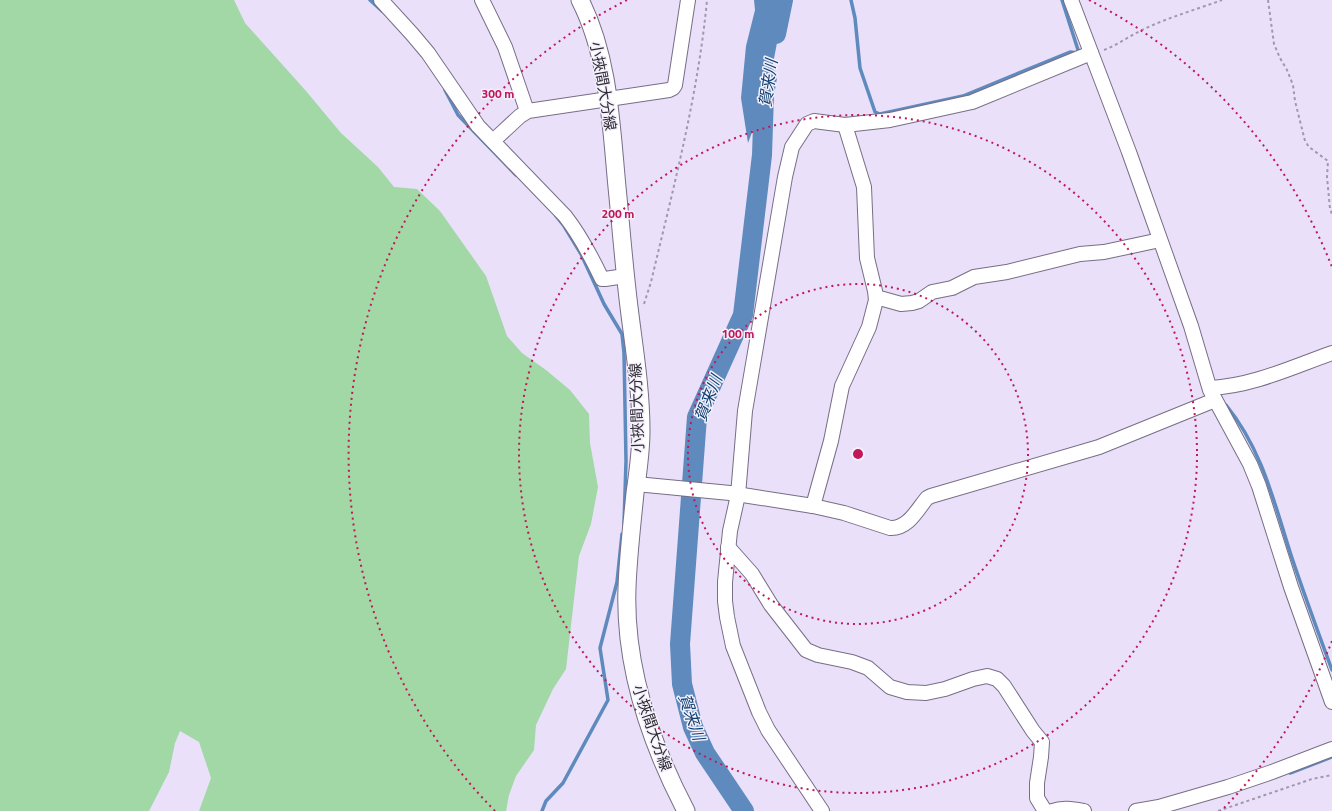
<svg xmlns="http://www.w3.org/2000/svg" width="1332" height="811" font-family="'Titillium Web','Noto Sans JP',sans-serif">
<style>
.green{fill:#a1d8a6}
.water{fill:#5e8abd}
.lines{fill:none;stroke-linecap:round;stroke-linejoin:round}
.stream{stroke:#5e8abd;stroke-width:3.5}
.river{stroke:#5e8abd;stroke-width:20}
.minor-casing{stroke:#776e86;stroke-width:16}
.major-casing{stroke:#776e86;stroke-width:19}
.path{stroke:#a098ac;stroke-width:2;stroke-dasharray:3 3;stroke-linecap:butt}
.minor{stroke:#fff;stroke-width:14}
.major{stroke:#fff;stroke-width:17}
.ring{fill:none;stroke:#c2185b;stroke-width:2;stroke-dasharray:2 4}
.labels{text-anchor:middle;stroke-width:3;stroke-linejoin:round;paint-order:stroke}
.street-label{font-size:15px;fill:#2e2a34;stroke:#f4f0fb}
.water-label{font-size:16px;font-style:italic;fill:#0e3e6f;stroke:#f4f0fb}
.centre{fill:#c2185b;stroke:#f4f0fb;stroke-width:2}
.ring-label{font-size:12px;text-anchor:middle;font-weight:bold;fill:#c2185b;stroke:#f4f0fb;stroke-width:3;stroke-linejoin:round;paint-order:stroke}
</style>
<rect width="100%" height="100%" fill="#eae0fa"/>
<polygon class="green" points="0,0 234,0 245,23 306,91 341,133 378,167 394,187 417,189 440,211 486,276 507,336 522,353 546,370 570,390 589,414 590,443 598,487 591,524 579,556 566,669 553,689 536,725 534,750 516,776 509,795 506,811 199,811 211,778 199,742 180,731 175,743 169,772 149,811 0,811"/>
<polygon class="water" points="754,0 782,0 780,27 768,90 748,143 741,98 746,46 755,10"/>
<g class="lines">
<g class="stream">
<polyline points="370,0 382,11"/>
<polyline points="851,0 855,18 860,68 875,112 880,114 963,96 1070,52 1078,53"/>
<polyline points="1062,0 1079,53"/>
<polyline points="445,90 458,115 516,175"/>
<polyline points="556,216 564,226 581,254 604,304 622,334 624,353 626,461 624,524"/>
<path d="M1226 405C1262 449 1274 502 1291 555 1304 594 1318 632 1332 670"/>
<polyline points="1290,773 1332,757"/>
<polyline points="542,811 546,801 563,783 608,700 600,648 617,582 622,534"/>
</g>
<g class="river">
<polyline points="776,34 783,0"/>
<polyline points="744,811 705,753 693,727 682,684 680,644 697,417 743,315 762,155 764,95 767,77"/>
</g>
<defs>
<g id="minor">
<path d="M381 0 412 34 428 53 478 126 565 216C580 235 591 256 602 279H605L625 276"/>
<polyline points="482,0 505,47 527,111"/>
<polyline points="1071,0 1129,152 1191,326 1210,390 1250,464 1259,486 1291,587 1332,702"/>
<polyline points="493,141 520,116 528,111 669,90 673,88 675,85 688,0"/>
<polyline points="876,297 901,304 912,303 919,301 932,292 952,288 974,277 1007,272 1080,254 1104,252 1160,240"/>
<path d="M1210 388C1253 386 1292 367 1332 353"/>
<path d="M636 484 730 493 813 506 844 513 890 528C908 529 917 510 927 498L931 496 1099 447 1215 400"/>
<polyline points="813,506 831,441 842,386 869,327 876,300 875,291 867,258 864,187 845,125"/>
<polyline points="728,547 752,574 771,605 806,650 818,655 852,662 868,668 890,687 907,692 926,693 945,689 973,679 987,676 997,679 1004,686 1033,731 1042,742 1041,757 1037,783 1037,798 1045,811"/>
<polyline points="822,811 768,730 759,712 733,646 727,617 725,601 725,582 730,531 738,495 745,411 785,177 792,147 807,124 814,121 845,125 890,120 972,102 1091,53"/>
<path d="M1052 811C1063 807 1073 809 1084 811"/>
<polyline points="1136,811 1159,807 1228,787 1272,772 1332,749"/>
</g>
<path id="major" d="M580 0C609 57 611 124 617 187 621 227 624 267 629 307 634 348 641 389 641 431 641 452 638 472 635 493 632 524 628 557 627 588 624 667 650 742 686 811"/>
</defs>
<use href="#minor" class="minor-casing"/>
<use href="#major" class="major-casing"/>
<g class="path">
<polyline points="1268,0 1274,44 1280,58 1287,70 1293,85 1295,101 1305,141 1309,147 1328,161 1327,177 1330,209 1332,214"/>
<path d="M1104 50C1117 45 1128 37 1140 31 1166 18 1195 10 1222 0"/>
<path d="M644 304 651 282C673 189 698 96 707 0"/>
<polyline points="1218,811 1312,779 1332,775"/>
</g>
<use href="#minor" class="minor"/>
<use href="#major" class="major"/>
</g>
<g class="ring">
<circle cx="858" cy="454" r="170"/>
<circle cx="858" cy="454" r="339"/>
<path d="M1332 641A509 509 0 0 1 1221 811M495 811A509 509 0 0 1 627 0M1089 0A509 509 0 0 1 1332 267"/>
</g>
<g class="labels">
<g class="street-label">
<text transform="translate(603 86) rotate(80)" y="5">小挾間大分線</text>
<text transform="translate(637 408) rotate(-92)" y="5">小挾間大分線</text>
<text transform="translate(652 728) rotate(71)" y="5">小挾間大分線</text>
</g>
<g class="water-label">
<text transform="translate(768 83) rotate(-82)" y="6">賀来川</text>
<text transform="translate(708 398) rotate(-69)" y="6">賀来川</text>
<text transform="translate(692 717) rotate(71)" y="6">賀来川</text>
</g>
</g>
<circle cx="858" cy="454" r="6" class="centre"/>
<g class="ring-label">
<text x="498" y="98">300 m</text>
<text x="618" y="218">200 m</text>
<text x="738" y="338">100 m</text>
</g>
</svg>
